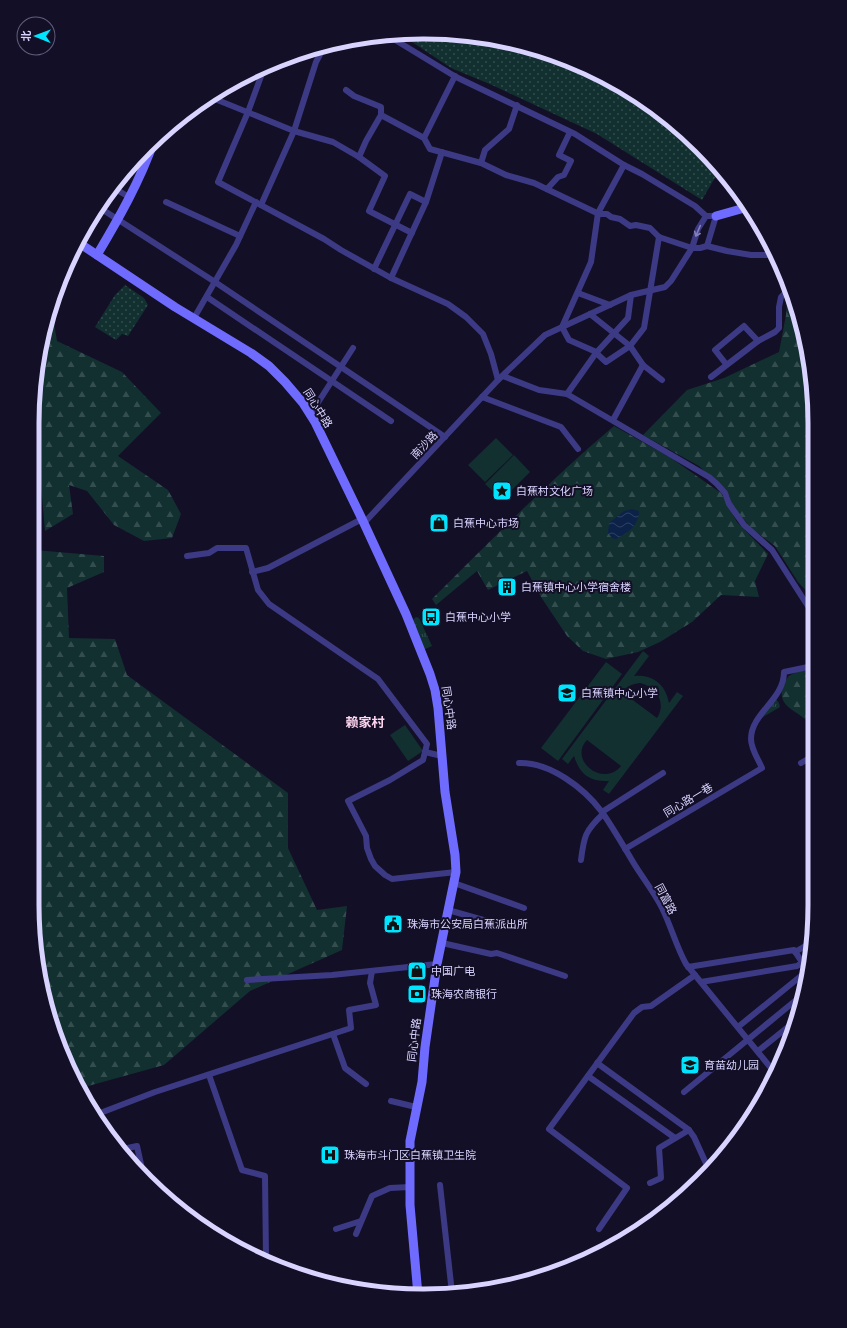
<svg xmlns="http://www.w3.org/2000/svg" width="847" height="1328" font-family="'Public Sans','Noto Sans SC',sans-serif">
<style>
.grass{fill:url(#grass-tufts)}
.forest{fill:url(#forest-firs)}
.garden{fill:url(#garden-dots)}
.pitch{fill:#12302f;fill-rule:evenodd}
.water{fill:url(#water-waves)}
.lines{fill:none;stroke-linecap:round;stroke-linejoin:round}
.street{stroke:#3d3a85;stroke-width:6}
.secondary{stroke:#6f6bff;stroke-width:9}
.oneway{stroke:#837fbc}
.labels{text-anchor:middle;stroke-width:4;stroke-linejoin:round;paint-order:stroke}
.street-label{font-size:11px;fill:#d9d4ff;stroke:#130f26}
.poi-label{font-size:11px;fill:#d9d4ff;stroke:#130f26;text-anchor:start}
.quarter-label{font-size:13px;font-weight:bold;fill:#ffd6f0;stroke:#130f26}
.rim{fill:none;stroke:#d9d4ff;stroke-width:5}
</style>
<defs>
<pattern id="grass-tufts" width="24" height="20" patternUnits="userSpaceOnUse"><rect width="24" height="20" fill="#12302f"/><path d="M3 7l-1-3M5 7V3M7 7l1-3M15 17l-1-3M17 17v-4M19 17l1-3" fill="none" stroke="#344d4e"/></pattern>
<pattern id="forest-firs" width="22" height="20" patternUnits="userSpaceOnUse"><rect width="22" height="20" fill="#12302f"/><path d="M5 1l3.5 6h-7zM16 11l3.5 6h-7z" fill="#344d4e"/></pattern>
<pattern id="garden-dots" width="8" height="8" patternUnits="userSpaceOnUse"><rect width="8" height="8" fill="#12302f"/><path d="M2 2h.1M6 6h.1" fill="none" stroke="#344d4e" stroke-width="1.8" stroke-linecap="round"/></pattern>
<pattern id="water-waves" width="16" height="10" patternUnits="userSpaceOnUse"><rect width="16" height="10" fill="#0c2248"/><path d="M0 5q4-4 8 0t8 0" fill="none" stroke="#2f4163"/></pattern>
</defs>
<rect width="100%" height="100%" fill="#130f26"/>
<g class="grass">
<polygon points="416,617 419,618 432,646 423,650 413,620"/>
<polygon points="776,699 779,703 780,707 763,717 766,711"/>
</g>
<g class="forest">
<polygon points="788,284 794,298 814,398 813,598 798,582 775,546 752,529 733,507 729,495 699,466 643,435 687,390 724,378 779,352 786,315"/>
<polygon points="52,311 57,341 122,372 161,413 118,456 168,490 181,514 172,538 144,541 114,525 87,491 69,485 73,514 45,531 41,485 35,482 35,373"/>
<path d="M614 426 671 458 721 493 737 522 768 554 755 581 759 597 721 595 692 622 660 642 638 652 606 659 583 651 567 636 541 597 527 571 488 590 477 571 436 605 432 599C491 540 550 480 614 426Z"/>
<polygon points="35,550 104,556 104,572 67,588 69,638 115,639 127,675 288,793 288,848 317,910 347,906 342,950 250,991 164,1065 81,1088 53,1030 35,956"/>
<path d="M813 669V732C811 728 809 722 805 719 793 709 777 705 783 686 788 671 799 672 813 669Z"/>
</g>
<g class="garden">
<polygon points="449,33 525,45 597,72 662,113 720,169 702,200 597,134 492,85 451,68 400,34"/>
<polygon points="125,285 144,298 148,305 128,336 122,334 116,340 95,327 115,295"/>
</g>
<g class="pitch">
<polygon points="496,438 513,455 485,482 468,465"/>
<polygon points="514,455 530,472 502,500 485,484"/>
<path d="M643 651 649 656 634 676C653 674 666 685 669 703L677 692 683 696 609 794 603 790 609 781C590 782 580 775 574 756L568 764 562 759ZM640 683C656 687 667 702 657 718L622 692C627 686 632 684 640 683ZM587 740 621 766C603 788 568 760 587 740Z"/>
<polygon points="606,662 622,674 558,761 541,748"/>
<polygon points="405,725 423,751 408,761 390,735"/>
</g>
<path class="water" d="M632 509 639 511C639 526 627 533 616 539L612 538 608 533 609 523 624 511Z"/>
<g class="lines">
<g class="street">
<polyline points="387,35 456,77 575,134 624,165 642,174 695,206 706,216 716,216 707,246"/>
<polyline points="264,68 248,112 218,182 324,239 341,250 391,278 448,304 466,317 483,334 491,354 498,380"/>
<polyline points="346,90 354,96 381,107 381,115 424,138 430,149 481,163 506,175 534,183 599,214 607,214 611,217 620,219 630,226 636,225 650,228 659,237 692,248 700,248 707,246 727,251 751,255 769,255 774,252"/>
<polyline points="210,97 294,131 333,142 359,157 385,176 369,211 412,233"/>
<polyline points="424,138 455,76"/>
<polyline points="359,157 366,141 381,115"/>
<polyline points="481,163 485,150 509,129 517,105"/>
<polyline points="624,165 598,213 591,262 562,327 569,340 594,351 606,362 630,346 644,328 659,237"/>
<polyline points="112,187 129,197"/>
<polyline points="547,189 558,177 564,175 571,161 559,155 570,132"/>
<polyline points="166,202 240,236"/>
<polyline points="261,205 294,131 316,62 324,47"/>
<polyline points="100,208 215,282 445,437"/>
<polyline points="374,269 410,194 426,202"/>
<polyline points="391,278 426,202 442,152"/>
<polyline points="578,293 610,305"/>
<polyline points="207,297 391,421"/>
<polyline points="590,314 630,346 643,365 662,380"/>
<polyline points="194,318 236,245 256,202"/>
<polyline points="726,364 715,350 744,326 758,341"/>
<polyline points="503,376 539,390 567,394 709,477 717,484 725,493 729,504 744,525 772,550 813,614"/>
<polyline points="711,377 758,341 775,332 779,328 779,307 781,297 788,290 788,286 782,276 783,273"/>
<polyline points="567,394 596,353 628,318 631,295"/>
<polyline points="482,397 561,427 578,449"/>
<polyline points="310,415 353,348"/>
<polyline points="613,420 643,365"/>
<polyline points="364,523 498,380 545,335 631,295 665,287 671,281 692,248 698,229 706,216"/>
<polyline points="187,556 209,553 217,548 246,548 258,590 269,604 378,679 427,744 423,760 390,780 348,801 366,836 367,848 371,859 375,866 385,875 392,879 456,872"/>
<polyline points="252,572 268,568 362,519"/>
<polyline points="425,752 442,756"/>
<path d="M519 763C550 762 584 788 602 812 613 828 623 845 633 862 642 877 654 892 662 908 671 926 676 946 686 964L775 1073"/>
<polyline points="801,763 813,756"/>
<polyline points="602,812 663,773"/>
<path d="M625 849 762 768C758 759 751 749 751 739 751 713 784 700 784 672L813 666"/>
<path d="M581 860C584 836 585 831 603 814"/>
<polyline points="454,883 524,908"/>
<polyline points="448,910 501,925"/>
<polyline points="442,943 491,954 497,953 565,976"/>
<polyline points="795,952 812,942"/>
<polyline points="688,967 794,950 808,971"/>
<polyline points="247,980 332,975 437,964"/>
<polyline points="701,982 797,966 811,957"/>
<polyline points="738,1027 807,971"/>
<polyline points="333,1034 345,1068 366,1084"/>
<polyline points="758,1051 794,1022"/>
<polyline points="597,1063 689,1130 694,1137 709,1170"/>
<polyline points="209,1075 242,1170 265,1176 266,1258 265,1261"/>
<polyline points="588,1076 675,1138"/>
<polyline points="684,1092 801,996"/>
<polyline points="391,1101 416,1107"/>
<polyline points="95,1115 155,1092 351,1028 349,1010 376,1005 370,983 372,971"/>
<polyline points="123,1149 137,1146 142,1169"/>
<polyline points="650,1183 661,1178 659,1148 689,1130"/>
<polyline points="440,1185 452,1293"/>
<polyline points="336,1229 361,1221"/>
<polyline points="599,1229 627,1188 549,1129 634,1013 642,1007 651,1006 695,975"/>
<polyline points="356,1234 372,1196 390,1188 410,1187"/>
</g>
<g class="secondary">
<polyline points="716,216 748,207"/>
<polyline points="79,243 175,307 251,353 269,366 285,382 303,403 315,422 362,519 406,614 430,674 435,690 438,708 445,792 455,855 456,872 437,964 425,1047 422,1082 410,1141 410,1205 418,1295"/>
<path d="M97 255C119 218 140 181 154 141"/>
</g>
</g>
<defs><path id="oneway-shaft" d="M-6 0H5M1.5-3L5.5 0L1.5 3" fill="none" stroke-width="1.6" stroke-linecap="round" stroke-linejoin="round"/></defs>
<use class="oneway" href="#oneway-shaft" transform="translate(698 231) rotate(113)"/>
<defs>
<symbol id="sight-square" viewBox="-11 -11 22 22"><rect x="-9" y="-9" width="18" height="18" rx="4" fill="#00e5ff" stroke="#130f26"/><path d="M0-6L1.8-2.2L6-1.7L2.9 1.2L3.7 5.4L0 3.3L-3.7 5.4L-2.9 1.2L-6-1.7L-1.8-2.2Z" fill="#111"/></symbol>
<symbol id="shop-square" viewBox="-11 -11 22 22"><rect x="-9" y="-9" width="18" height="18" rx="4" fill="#00e5ff" stroke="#130f26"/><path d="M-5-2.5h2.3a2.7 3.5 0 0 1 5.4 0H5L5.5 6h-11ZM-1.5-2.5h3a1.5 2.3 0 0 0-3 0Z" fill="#111"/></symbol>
<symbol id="building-square" viewBox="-11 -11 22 22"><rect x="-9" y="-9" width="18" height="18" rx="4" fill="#00e5ff" stroke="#130f26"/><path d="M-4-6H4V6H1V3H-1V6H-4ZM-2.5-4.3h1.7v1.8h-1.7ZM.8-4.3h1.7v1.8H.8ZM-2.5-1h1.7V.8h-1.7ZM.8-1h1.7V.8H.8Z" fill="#111"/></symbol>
<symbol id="bus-square" viewBox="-11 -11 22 22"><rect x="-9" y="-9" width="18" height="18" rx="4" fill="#00e5ff" stroke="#130f26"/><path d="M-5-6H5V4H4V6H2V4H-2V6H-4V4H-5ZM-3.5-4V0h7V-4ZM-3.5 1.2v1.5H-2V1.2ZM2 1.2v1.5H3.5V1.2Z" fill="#111"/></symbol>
<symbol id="school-square" viewBox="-11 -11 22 22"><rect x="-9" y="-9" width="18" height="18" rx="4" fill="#00e5ff" stroke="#130f26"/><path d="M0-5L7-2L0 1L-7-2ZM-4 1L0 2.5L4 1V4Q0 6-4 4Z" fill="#111"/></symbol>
<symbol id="civic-square" viewBox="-11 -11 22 22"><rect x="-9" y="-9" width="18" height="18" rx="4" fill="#00e5ff" stroke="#130f26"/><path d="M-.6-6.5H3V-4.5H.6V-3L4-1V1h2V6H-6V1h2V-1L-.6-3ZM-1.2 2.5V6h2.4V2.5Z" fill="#111"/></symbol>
<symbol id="bank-square" viewBox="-11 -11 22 22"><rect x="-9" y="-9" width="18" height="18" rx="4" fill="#00e5ff" stroke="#130f26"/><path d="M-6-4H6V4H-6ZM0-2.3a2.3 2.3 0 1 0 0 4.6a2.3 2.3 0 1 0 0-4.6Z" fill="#111"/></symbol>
<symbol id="hospital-square" viewBox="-11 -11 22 22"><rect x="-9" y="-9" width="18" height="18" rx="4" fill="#00e5ff" stroke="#130f26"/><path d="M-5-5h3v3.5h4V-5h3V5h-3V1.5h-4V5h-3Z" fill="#111"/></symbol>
</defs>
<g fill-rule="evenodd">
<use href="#sight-square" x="491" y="480" width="22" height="22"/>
<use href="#shop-square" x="428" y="512" width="22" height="22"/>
<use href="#building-square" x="496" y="576" width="22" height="22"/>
<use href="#bus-square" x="420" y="606" width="22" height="22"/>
<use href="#school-square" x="556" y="682" width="22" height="22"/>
<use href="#civic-square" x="382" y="913" width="22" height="22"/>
<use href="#shop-square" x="406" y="960" width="22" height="22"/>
<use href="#bank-square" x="406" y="983" width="22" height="22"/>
<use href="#school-square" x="679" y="1054" width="22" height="22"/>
<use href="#hospital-square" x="319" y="1144" width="22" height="22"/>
</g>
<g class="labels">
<g class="street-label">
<text transform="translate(318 408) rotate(58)" y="4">同心中路</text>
<text transform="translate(424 445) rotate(-47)" y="4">南沙路</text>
<text transform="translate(449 708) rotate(82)" y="4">同心中路</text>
<text transform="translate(688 800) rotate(-31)" y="4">同心路一巷</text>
<text transform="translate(666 899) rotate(62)" y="4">同富路</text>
<text transform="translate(414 1040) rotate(-83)" y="4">同心中路</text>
</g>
<g class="poi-label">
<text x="516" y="495">白蕉村文化广场</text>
<text x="453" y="527">白蕉中心市场</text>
<text x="521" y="591">白蕉镇中心小学宿舍楼</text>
<text x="445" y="621">白蕉中心小学</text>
<text x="581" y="697">白蕉镇中心小学</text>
<text x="407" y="928">珠海市公安局白蕉派出所</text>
<text x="431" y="975">中国广电</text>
<text x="431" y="998">珠海农商银行</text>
<text x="704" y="1069">育苗幼儿园</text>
<text x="344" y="1159">珠海市斗门区白蕉镇卫生院</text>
</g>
<g class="quarter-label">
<text x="365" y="727">赖家村</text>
</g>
</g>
<path d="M0 0H847V1328H0ZM423 39H424A384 384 0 0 1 808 423V905A384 384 0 0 1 424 1289H423A384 384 0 0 1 39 905V423A384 384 0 0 1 423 39Z" fill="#130f26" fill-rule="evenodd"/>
<path class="rim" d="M423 39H424A384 384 0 0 1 808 423V905A384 384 0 0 1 424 1289H423A384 384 0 0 1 39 905V423A384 384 0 0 1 423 39Z"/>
<g transform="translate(36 36) rotate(271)"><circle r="19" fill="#130f26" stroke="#625e7d"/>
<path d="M0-3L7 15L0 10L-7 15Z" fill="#00e5ff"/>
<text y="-6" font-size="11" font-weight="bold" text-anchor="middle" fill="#d9d4ff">北</text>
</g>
</svg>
